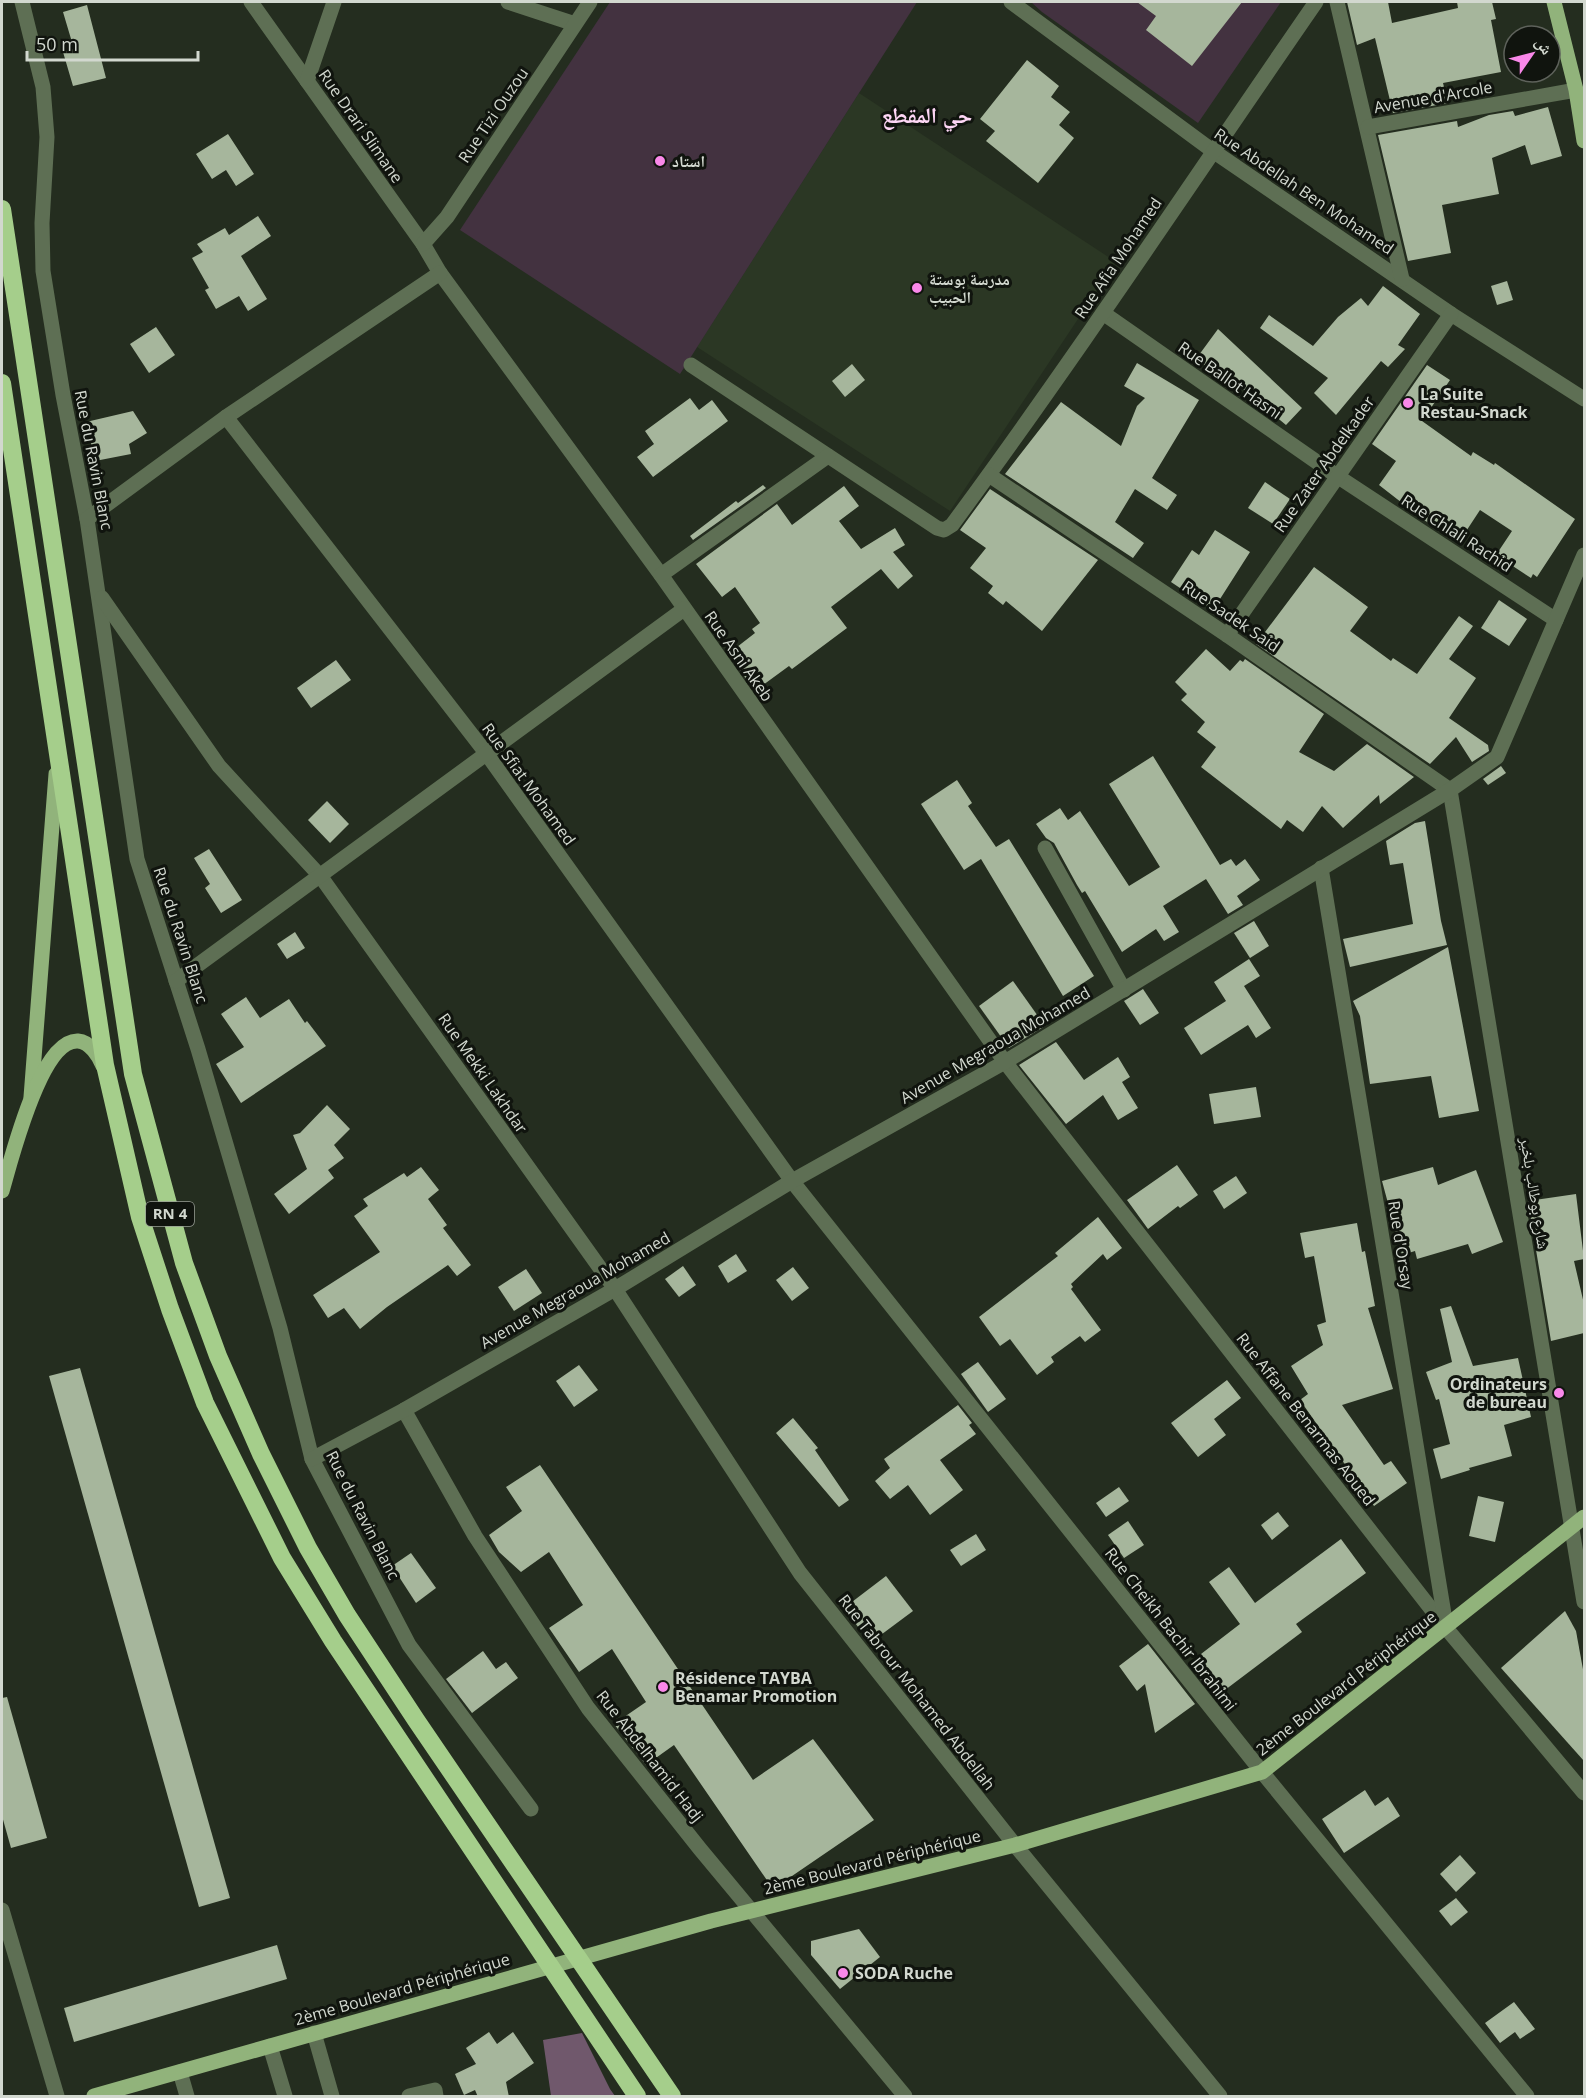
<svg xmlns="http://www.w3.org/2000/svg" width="1586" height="2098" font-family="'Open Sans','Noto Naskh Arabic',sans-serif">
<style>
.built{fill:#2b3724}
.green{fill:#433240}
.forest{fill:#70586c}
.building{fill:#a6b69c}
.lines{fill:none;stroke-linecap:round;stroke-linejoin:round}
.minor{stroke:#5e6f54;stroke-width:15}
.major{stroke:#91b37b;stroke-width:15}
.highway{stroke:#a5ce8b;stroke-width:18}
.poi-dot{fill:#f988e9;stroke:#10140e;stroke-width:2}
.labels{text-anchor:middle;stroke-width:6;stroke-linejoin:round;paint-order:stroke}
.shield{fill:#10140e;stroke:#989d95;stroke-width:1.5}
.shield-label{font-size:15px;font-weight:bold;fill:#d2d8cf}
.street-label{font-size:16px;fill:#d2d8cf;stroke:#10140e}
.poi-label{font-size:16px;font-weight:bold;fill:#d2d8cf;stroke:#10140e;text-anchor:start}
.district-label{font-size:22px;font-weight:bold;fill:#fdd6f5;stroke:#10140e}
</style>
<rect width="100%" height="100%" fill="#242d1f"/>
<polygon class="built" points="859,93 1116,262 950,511 697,347"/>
<g class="green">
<polygon points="610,2 917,2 680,374 460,230"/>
<polygon points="1031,2 1281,2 1198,123 1042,12"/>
</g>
<polygon class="forest" points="582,2033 610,2089 615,2096 551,2096 543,2040"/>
<g class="building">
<polygon points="1137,2 1242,2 1192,66 1146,30 1156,16"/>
<polygon points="1347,2 1388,2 1392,23 1458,8 1457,2 1492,2 1496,19 1491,20 1501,72 1443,83 1448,103 1393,113 1375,38 1357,45"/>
<polygon points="87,5 106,78 73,86 63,52 74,49 63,12"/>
<polygon points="1027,60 1059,86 1051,97 1070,112 1059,125 1074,138 1038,183 986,141 995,131 980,119"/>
<polygon points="1548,107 1562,156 1531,165 1525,145 1492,158 1499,194 1442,205 1451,253 1408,261 1378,135 1457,121 1458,127 1489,115 1513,111 1515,116"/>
<polygon points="228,134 254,174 236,186 226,170 212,179 196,154"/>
<polygon points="258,216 271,236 241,256 267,299 248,311 239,296 216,309 205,290 209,288 192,258 203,252 197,244 225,228 229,235"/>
<polygon points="1507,281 1513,300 1497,305 1491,286"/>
<polygon points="1383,286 1420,314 1398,345 1405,349 1388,367 1381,361 1336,415 1314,393 1328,378 1260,328 1269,315 1313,346 1338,317 1361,298 1368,306"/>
<polygon points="156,327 175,355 149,373 130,344"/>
<polygon points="1218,329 1302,408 1286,425 1238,385 1236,388 1196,359"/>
<polygon points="1137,363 1199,400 1152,478 1177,495 1167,510 1135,489 1115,522 1144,543 1133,558 1005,474 1061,402 1121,446 1137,406 1145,398 1124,386"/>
<polygon points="852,364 865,380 845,397 832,381"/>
<polygon points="1427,365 1450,380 1422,421 1471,456 1473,452 1494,465 1495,463 1575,519 1537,577 1533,574 1531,578 1496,555 1512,531 1480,510 1459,542 1424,520 1379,485 1396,461 1372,444"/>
<polygon points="690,398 699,410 712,400 728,421 653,477 637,457 654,444 645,431"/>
<polygon points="133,411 147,433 129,444 131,454 95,461 86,422"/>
<polygon points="1265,482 1290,499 1273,524 1248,508"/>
<polygon points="763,485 766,488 693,540 690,536 736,501 738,503"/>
<polygon points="844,486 859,506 839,521 861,549 895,528 905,545 893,552 913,576 898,589 881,569 831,607 847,628 792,669 789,666 755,691 728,654 755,633 752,629 760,623 735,587 722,597 696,564 777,504 792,525"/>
<polygon points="990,489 1098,560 1042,631 1006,601 1003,605 988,593 993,586 970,568 986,548 960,530"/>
<polygon points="1215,530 1250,552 1213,610 1171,582 1192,550 1199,555"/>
<polygon points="1314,567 1368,607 1350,631 1391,661 1393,658 1417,674 1459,616 1473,626 1449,659 1476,678 1449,718 1488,745 1489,751 1472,762 1456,737 1430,764 1256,644"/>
<polygon points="1499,600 1527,619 1509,646 1481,628"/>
<polygon points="1206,649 1230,671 1240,660 1243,662 1245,659 1324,714 1299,752 1334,771 1367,744 1414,777 1380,804 1379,795 1343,828 1322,806 1303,832 1287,820 1281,829 1201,767 1216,747 1197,732 1205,722 1181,700 1187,694 1175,682"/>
<polygon points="336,660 351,680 311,708 297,688"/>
<polygon points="1153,756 1220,865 1231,859 1236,866 1245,859 1260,880 1237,896 1243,905 1228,914 1206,879 1163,906 1179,932 1164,941 1156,929 1122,952 1085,891 1082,893 1077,885 1054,843 1046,838 1036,824 1060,808 1068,820 1080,811 1129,886 1160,867 1109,784"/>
<polygon points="1501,766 1506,773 1488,785 1483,779"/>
<polygon points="957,780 972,803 968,806 996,847 1009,839 1094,976 1063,996 981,859 964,870 921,804"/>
<polygon points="327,801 349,824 330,843 308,820"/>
<polygon points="1425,821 1441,921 1447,945 1350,967 1343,939 1413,924 1403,863 1390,865 1386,841 1415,823"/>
<polygon points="209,849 242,900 221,913 205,888 210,884 194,858"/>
<polygon points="1254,921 1269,946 1250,958 1234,933"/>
<polygon points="295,932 305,948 287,959 277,944"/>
<polygon points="1448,947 1479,1111 1439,1118 1431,1076 1370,1084 1360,1016 1353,1001"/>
<polygon points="1249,959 1260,976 1244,986 1271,1028 1256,1038 1248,1025 1201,1055 1184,1028 1226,1001 1214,982"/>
<polygon points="1013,981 1045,1026 1009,1048 979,1006"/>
<polygon points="1143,989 1159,1013 1140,1025 1124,1001"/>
<polygon points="246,997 260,1018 289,999 305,1023 307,1021 326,1046 241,1103 216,1064 244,1047 221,1014"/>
<polygon points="1056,1042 1084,1080 1118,1057 1130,1077 1122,1082 1138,1108 1118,1120 1103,1095 1066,1124 1019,1065"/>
<polygon points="1256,1087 1261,1117 1214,1124 1209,1094"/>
<polygon points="327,1105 350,1129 334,1145 344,1158 328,1170 334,1178 289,1214 274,1194 307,1169 293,1135 300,1133"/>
<polygon points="1177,1165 1198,1195 1180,1208 1178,1206 1148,1229 1127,1200"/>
<polygon points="421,1167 439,1190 428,1199 447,1225 443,1228 471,1265 457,1276 448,1265 387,1307 360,1329 344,1308 328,1318 313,1295 380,1252 354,1216 368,1206 363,1199 404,1173 407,1177"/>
<polygon points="1433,1167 1438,1185 1476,1170 1503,1242 1472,1254 1468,1244 1417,1259 1415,1251 1402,1255 1382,1181"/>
<polygon points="1236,1176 1247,1193 1224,1209 1213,1191"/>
<polygon points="1576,1194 1584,1259 1574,1261 1584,1304 1584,1333 1551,1341 1528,1201"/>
<polygon points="1098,1217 1122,1248 1107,1260 1103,1254 1071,1284 1073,1287 1071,1289 1101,1330 1085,1342 1080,1336 1051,1357 1054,1362 1037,1375 1010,1339 1000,1346 979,1317 1058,1256 1055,1253"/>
<polygon points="1357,1223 1362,1252 1365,1251 1375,1306 1368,1308 1393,1389 1342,1405 1384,1465 1391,1461 1407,1483 1374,1506 1300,1400 1308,1394 1291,1366 1323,1345 1317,1325 1326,1322 1314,1256 1305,1258 1300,1233"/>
<polygon points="736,1254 747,1271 728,1283 718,1266"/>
<polygon points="683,1266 696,1285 679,1297 665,1279"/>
<polygon points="793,1267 809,1288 792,1301 776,1280"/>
<polygon points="526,1269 542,1293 514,1311 498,1287"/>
<polygon points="1451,1306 1473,1366 1518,1358 1531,1417 1504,1425 1512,1456 1469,1468 1470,1470 1441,1479 1433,1449 1450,1444 1439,1399 1436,1400 1426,1372 1452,1362 1440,1309"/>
<polygon points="978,1362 1006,1399 988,1412 961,1374"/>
<polygon points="579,1365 598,1390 574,1407 556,1381"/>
<polygon points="80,1368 230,1898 199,1907 49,1376"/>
<polygon points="1227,1380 1241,1398 1214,1419 1226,1435 1198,1457 1171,1423"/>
<polygon points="958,1405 972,1423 969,1425 976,1434 940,1460 963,1490 930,1515 908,1485 890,1499 875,1481 890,1468 884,1459"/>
<polygon points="793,1418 818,1448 815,1450 849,1500 839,1507 776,1433"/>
<polygon points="540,1465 753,1780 813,1739 874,1820 773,1889 674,1745 646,1765 614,1724 646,1702 612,1649 579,1672 549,1628 583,1605 549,1552 521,1572 499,1552 489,1535 522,1511 506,1487"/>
<polygon points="1119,1487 1129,1501 1106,1517 1096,1503"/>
<polygon points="1478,1496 1504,1502 1495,1542 1469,1536"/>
<polygon points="1278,1512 1289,1526 1272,1540 1261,1525"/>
<polygon points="1128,1521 1144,1545 1124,1558 1108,1535"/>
<polygon points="976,1534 986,1550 961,1566 950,1550"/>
<polygon points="1341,1539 1366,1573 1296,1624 1302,1632 1221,1693 1217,1688 1211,1692 1188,1664 1240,1624 1209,1582 1229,1567 1255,1603"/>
<polygon points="411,1553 436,1588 416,1603 392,1566"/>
<polygon points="886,1576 913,1611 870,1643 844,1608"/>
<polygon points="1565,1611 1576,1631 1584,1675 1584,1761 1501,1668"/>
<polygon points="1148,1644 1195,1704 1155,1733 1145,1684 1137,1691 1119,1666"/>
<polygon points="483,1651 496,1669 506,1662 518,1678 472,1713 446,1679"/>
<polygon points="7,1697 47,1838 11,1848 2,1816 2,1698"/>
<polygon points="1365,1790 1375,1806 1388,1797 1400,1816 1344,1853 1322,1819"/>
<polygon points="1460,1855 1476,1873 1456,1892 1440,1874"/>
<polygon points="1456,1898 1468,1912 1451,1926 1439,1911"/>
<polygon points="859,1929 880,1957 840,1989 811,1955 811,1941"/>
<polygon points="277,1945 287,1979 74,2042 64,2008"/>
<polygon points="1514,2002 1535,2029 1520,2039 1515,2032 1500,2043 1485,2023"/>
<polygon points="489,2032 497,2044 513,2032 534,2063 506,2082 509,2097 478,2097 475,2090 464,2095 455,2074 476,2064 466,2048"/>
</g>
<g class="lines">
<g class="minor">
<polyline points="22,2 43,87 47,137 42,223 43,271 63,395 87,519 137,859 198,1049 280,1328 312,1459 409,1645 531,1809"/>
<polyline points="251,2 423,244 440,273 661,575 1005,1062 1446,1628 1584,1793"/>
<polyline points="508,2 575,24"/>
<polyline points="1011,2 1213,151 1451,314 1584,399"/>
<polyline points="1337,2 1402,279"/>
<polyline points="307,81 334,2"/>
<polyline points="1368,127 1576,90"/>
<polyline points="423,244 447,217 590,2"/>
<polyline points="1103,313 1337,476 1556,620"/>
<path d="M691 365 937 528 944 530 952 525C1078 354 1195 177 1316 2"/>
<polyline points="226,417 486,753 792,1181 1262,1772 1527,2096"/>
<polyline points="989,475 1227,635 1450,790 1584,1602"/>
<polyline points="87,519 226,417 440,273"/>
<polyline points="661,575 828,456"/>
<polyline points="102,598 219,766 321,877 615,1289 800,1573 1015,1845 1220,2096"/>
<polyline points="1227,635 1451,314"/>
<polyline points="1045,848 1124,990"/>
<polyline points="1321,868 1446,1626"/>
<polyline points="176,981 684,609"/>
<polyline points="404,1410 475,1536 588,1708 700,1849 905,2096"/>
<polyline points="312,1459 404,1410 615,1289 792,1181 1005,1062 1450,790 1497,757 1584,555"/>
<polyline points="2,1910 57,2096"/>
<polyline points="314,2033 332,2096"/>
<polyline points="270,2046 285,2096"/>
<polyline points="180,2072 187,2096"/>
<polyline points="409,2096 435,2090 436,2096"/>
</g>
<g class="major">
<polyline points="1554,2 1576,90 1584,141"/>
<polyline points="31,1097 56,774"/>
<path d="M2 1191C11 1161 40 1039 78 1041 90 1042 99 1056 103 1066"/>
<polyline points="94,2096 711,1921 1015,1845 1262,1772 1584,1517"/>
</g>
<g class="highway">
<polyline points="2,209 133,1074 184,1263 218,1356 261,1454 308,1548 347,1615 416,1720 672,2096"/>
<polyline points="2,383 105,1065 140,1217 170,1309 205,1403 282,1558 333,1641 637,2096"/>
</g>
</g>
<g class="poi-dot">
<circle cx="660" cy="161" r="6"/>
<circle cx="917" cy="288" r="6"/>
<circle cx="1408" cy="403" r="6"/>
<circle cx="1559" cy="1393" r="6"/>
<circle cx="663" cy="1687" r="6"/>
<circle cx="843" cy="1973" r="6"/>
</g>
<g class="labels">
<rect class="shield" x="146" y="1202" width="48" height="24" rx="4.5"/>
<g class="shield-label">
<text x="170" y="1219">RN 4</text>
</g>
<g class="street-label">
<text transform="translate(1433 97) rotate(-10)" y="6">Avenue d'Arcole</text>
<text transform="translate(493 115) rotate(-56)" y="6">Rue Tizi Ouzou</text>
<text transform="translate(361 126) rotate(55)" y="6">Rue Drari Slimane</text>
<text transform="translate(1304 191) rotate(34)" y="6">Rue Abdellah Ben Mohamed</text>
<text transform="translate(1118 258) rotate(-56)" y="6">Rue Afia Mohamed</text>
<text transform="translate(1230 380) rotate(35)" y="6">Rue Ballot Hasni</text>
<text transform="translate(94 460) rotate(79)" y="6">Rue du Ravin Blanc</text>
<text transform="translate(1324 464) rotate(-55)" y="6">Rue Zater Abdelkader</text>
<text transform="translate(1457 533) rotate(33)" y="6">Rue Chlali Rachid</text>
<text transform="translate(1231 616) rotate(34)" y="6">Rue Sadek Said</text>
<text transform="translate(739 656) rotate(55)" y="6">Rue Asni Akeb</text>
<text transform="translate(529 784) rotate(54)" y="6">Rue Sfiat Mohamed</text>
<text transform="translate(181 935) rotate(72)" y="6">Rue du Ravin Blanc</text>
<text transform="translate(995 1045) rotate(-30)" y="6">Avenue Megraoua Mohamed</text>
<text transform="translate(483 1073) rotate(55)" y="6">Rue Mekki Lakhdar</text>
<text transform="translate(1535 1193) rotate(81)" y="6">شارع بوطالب بلخير</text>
<text transform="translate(1401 1245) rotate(81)" y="6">Rue d'Orsay</text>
<text transform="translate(575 1290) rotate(-30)" y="6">Avenue Megraoua Mohamed</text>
<text transform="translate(1306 1419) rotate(52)" y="6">Rue Affane Benarmas Aoued</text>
<text transform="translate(363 1515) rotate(63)" y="6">Rue du Ravin Blanc</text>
<text transform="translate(1171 1629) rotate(52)" y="6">Rue Cheikh Bachir Ibrahimi</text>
<text transform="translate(1346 1683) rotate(-38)" y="6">2ème Boulevard Périphérique</text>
<text transform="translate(917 1692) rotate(52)" y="6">Rue Tabrour Mohamed Abdellah</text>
<text transform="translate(650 1756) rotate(52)" y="6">Rue Abdelhamid Hadj</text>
<text transform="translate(872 1862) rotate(-14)" y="6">2ème Boulevard Périphérique</text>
<text transform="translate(402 1989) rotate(-16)" y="6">2ème Boulevard Périphérique</text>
</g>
<g class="poi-label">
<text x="672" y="167">استاد</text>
<text x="929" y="285">مدرسة بوستة<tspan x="929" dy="18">الحبيب</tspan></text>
<text x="1420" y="400">La Suite<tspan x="1420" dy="18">Restau-Snack</tspan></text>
<text x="1547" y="1390" text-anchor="end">Ordinateurs<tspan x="1547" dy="18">de bureau</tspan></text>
<text x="675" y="1684">Résidence TAYBA<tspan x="675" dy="18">Benamar Promotion</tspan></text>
<text x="855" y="1979">SODA Ruche</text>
</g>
<g class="district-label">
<text x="927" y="123">حي المقطع</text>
</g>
</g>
<rect width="1586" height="2098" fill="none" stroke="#d2d8cf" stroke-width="6"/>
<g transform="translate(1532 54) rotate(55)"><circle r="28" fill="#10140e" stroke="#5e625b" stroke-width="1.5"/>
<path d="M0-4.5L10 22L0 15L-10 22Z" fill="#f988e9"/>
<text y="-9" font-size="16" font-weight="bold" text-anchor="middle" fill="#d2d8cf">ش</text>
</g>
<path d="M27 51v9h171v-9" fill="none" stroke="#d2d8cf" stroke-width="3"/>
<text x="36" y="51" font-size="18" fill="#d2d8cf" stroke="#10140e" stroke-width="4.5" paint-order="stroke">50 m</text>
</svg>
